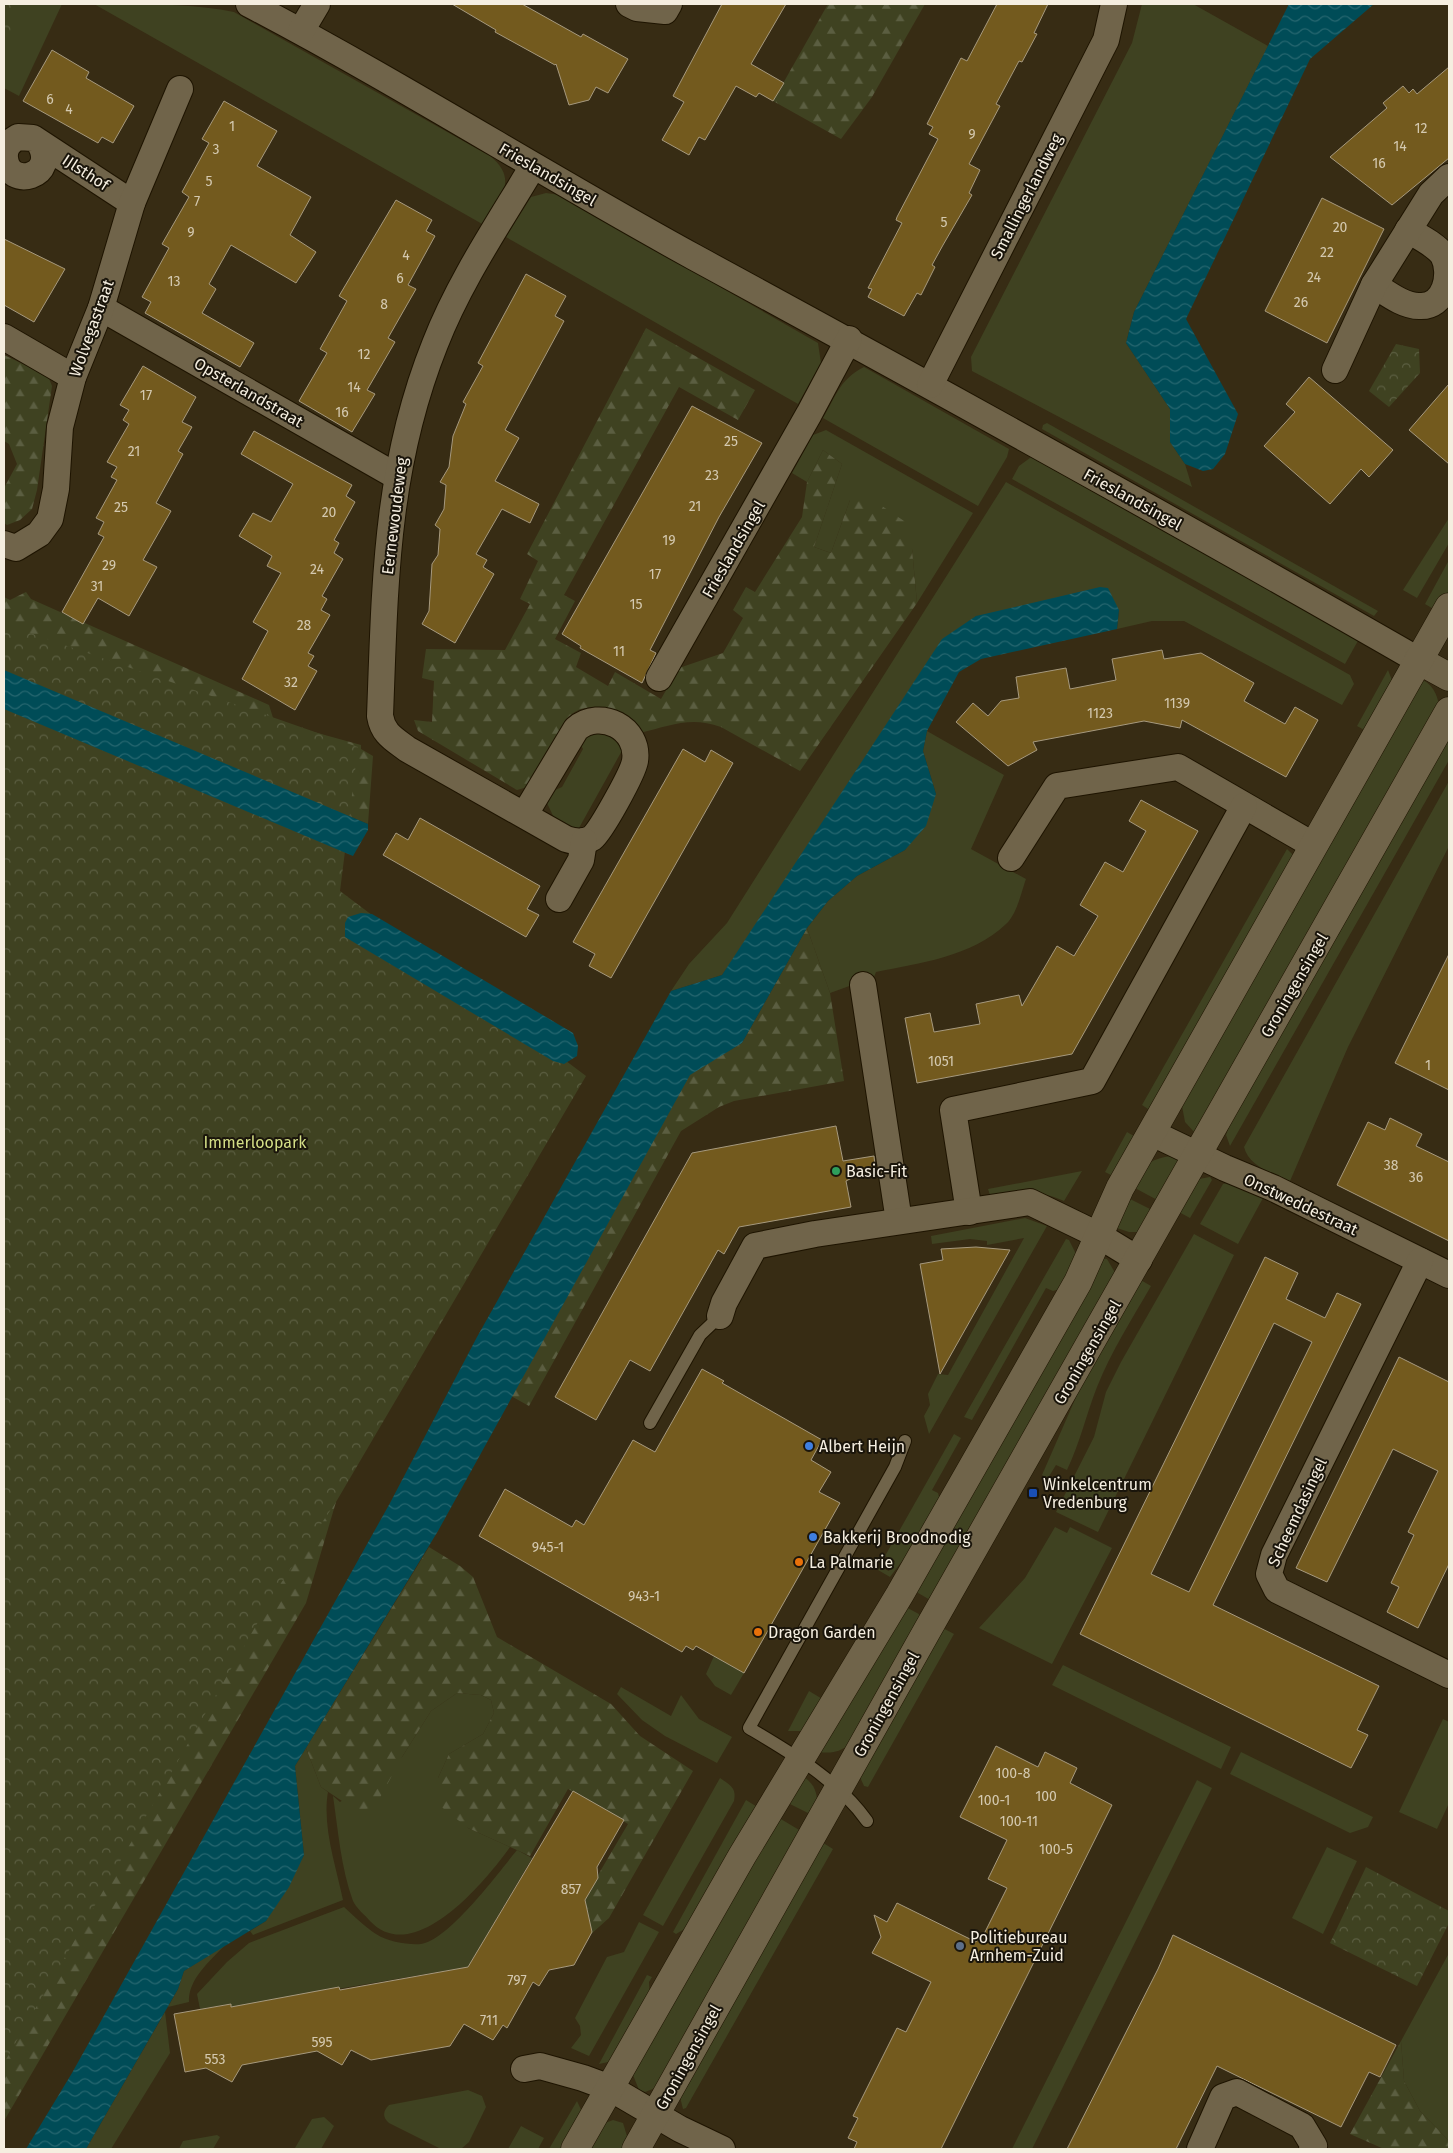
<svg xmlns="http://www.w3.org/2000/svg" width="1453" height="2153" font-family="'Fira Sans',sans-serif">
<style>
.grass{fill:#3f4221}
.forest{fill:url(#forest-firs)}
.park{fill:url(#park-crowns)}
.water{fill:url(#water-waves)}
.building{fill:#735a1e;stroke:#a6997e;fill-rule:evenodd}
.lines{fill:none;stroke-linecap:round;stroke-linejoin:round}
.service-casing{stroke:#1e1400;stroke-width:14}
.minor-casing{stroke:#1e1400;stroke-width:28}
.tertiary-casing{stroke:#1e1400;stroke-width:29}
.service{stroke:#70644a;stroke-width:12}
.minor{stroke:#70644a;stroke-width:26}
.tertiary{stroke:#70644a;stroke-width:28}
.leisure-dot{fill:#2e9e5b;stroke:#1a150b;stroke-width:2}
.shop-dot{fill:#3f7fe0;stroke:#1a150b;stroke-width:2}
.transit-dot{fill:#1a4fb4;stroke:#1a150b;stroke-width:2}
.food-dot{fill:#e8710a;stroke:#1a150b;stroke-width:2}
.service-dot{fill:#5c6f8a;stroke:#1a150b;stroke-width:2}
.labels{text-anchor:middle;stroke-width:4;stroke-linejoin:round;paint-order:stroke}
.number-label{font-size:14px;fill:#d4c9b0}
.street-label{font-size:16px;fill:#f5eee0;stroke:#1a150b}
.park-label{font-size:16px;fill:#d4de86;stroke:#1a150b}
.poi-label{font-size:16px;fill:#f5eee0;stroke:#1a150b;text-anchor:start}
</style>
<defs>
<pattern id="forest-firs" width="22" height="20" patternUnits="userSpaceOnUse" patternTransform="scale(1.25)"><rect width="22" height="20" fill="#3f4221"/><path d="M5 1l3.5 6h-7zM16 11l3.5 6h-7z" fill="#5b5e41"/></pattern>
<pattern id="park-crowns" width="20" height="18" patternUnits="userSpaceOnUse" patternTransform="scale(1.25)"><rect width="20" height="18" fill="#3f4221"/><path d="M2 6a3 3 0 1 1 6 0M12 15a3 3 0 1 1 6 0" fill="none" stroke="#5b5e41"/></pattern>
<pattern id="water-waves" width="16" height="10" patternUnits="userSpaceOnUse" patternTransform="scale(1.25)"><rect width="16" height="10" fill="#004c57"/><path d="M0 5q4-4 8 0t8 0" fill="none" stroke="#26666f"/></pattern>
</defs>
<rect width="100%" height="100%" fill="#372c14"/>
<g class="grass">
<polygon points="4,4 62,4 19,96 4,88"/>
<path d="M94 4C137 4 192 3 234 12L490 156C520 180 499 199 484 225Z"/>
<polygon points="1142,4 1193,4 1268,46 1134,312 1126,343 1170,409 1170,442 1185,464 1192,487 972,371 971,357 1132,43"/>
<polygon points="546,193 560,195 818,343 821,363 798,404 506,237 531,197"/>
<path d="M864 367 1009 449 1007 457 978 506 823 418C836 396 840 379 864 367Z"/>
<polygon points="1047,423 1378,611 1374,616 1042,429 1043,425"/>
<polygon points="826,430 973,513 917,603 912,549 850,500 831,553 814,547 842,464 823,450 807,482 792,473 813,435"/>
<polygon points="1034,455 1359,639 1345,664 1012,479 1019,466"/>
<polygon points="1006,482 1350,675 1354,684 1342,705 1184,621 1152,621 1117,629 1119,610 976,616 722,975 671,991 689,964 727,923"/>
<polygon points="1449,518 1449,543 1417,598 1403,590"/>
<polygon points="1449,560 1449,591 1437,611 1425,604"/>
<polygon points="1388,670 1393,683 1368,732 1357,726"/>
<path d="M1423 680C1435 687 1438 697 1440 711L1195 1133 1185 1122 1182 1106Z"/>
<path d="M927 731 1004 775 971 849 1026 879C1021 893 1017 914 1006 924 971 957 920 963 876 972L874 977 830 993 807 928 828 901 857 876 905 850 936 794 923 751Z"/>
<polygon points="1449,731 1449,760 1230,1146 1226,1135 1235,1110"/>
<polygon points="613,732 624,747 579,828 575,829 555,820 547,803 548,793 562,787 583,749 578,740 585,733"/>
<path d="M1449 781V846L1348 1047 1290 1181C1273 1173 1249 1167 1244 1147Z"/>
<polygon points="1287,849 1295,857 1154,1113 1142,1105"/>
<polygon points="1127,1132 1139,1139 1117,1178 1105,1172"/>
<path d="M1172 1156 1184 1160 1161 1202 1133 1187C1145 1166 1147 1159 1172 1156Z"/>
<path d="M1082 1171 1064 1201C1035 1189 1021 1190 990 1195L988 1189Z"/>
<polygon points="1210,1177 1212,1180 1190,1218 1177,1211 1193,1182 1197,1184 1199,1179"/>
<polygon points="1227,1183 1263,1198 1238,1244 1200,1224 1223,1184"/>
<polygon points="1128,1198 1154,1211 1139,1232 1129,1232 1114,1227"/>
<polygon points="1025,1218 1047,1226 929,1434 924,1416 930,1405 928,1394 938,1374 948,1375 1024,1238 987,1245 987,1241 970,1239 932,1244 931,1236"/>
<polygon points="1194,1234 1234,1255 1098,1532 1056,1512 1094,1437 1106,1392 1121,1362"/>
<polygon points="1066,1239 1069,1240 1078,1258 1067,1287 1053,1291 1046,1288 972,1420 964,1417"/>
<polygon points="1102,1258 1107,1259 1114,1271 1115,1284 937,1604 913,1590"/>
<path d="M1139 1279 1151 1286C1132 1319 1111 1352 1097 1387 1086 1415 1080 1443 1067 1470L1056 1465 1048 1478 1042 1475 1087 1372Z"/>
<polygon points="954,1434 961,1438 932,1490 938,1493 942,1508 890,1577 878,1570 880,1567 889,1571 895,1561 885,1556"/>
<polygon points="1055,1527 1067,1533 1070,1527 1112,1548 1052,1664 979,1628 1025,1578"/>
<path d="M904 1606 928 1619 852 1743C841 1751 833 1754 819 1752Z"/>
<polygon points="941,1627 954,1634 868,1787 864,1786 860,1777"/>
<polygon points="714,1656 744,1673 731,1695 715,1686 706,1674"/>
<polygon points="1063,1665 1231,1747 1221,1769 1052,1685"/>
<polygon points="621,1687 671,1716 681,1695 699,1719 732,1737 717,1763 665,1736 642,1720 617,1694"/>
<polygon points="809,1691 824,1700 805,1731 788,1731"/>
<path d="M457 1693 481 1695 491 1700 494 1713 483 1734 449 1754 438 1778 468 1828 510 1847C486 1881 414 1968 370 1921 365 1915 356 1908 353 1901 341 1868 338 1830 333 1796L340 1802 402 1757 431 1711Z"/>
<polygon points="1443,1719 1449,1722 1449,1803 1437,1829 1399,1812"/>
<path d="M306 1748 321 1787 328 1792C322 1826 336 1866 343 1900L253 1935 250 1931 266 1921 304 1855 295 1766Z"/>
<polygon points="1241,1752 1373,1817 1368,1827 1350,1833 1230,1774"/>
<path d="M804 1777C819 1787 818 1801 816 1817L786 1802Z"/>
<path d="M720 1778C730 1785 737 1788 734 1801L663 1926 643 1915Z"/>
<polygon points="1197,1780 1212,1788 1032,2149 1012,2149"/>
<polygon points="746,1800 759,1808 693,1924 676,1934 673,1932"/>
<polygon points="774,1815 806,1834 658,2087 645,2092 639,2090 633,2075 635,2063"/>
<polygon points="820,1841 833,1849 686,2108 683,2109 680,2097"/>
<polygon points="1327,1847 1357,1861 1323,1934 1292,1918"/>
<path d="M517 1850 532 1858 468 1967 231 2007 230 2004 200 2009 197 1994 227 1962 249 1943 344 1907C354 1916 365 1927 376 1934 388 1942 408 1945 421 1944 449 1940 499 1872 517 1850Z"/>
<polygon points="639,1922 659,1932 589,2056 571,2048 581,2035 580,2026 575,2018 607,1957 624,1952"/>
<path d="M225 1945C210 1961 188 1979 189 2002L168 2007 178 1989 184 1971Z"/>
<polygon points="1449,1953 1449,2141 1420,2111 1404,2081 1401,2041"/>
<polygon points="647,1975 652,1977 649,1982 650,2001 613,2061 599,2064"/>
<polygon points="165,2012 170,2053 111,2149 86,2149"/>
<path d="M468 2090 482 2096 486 2107 469 2142 461 2149H441L389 2123C382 2117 383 2111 389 2105Z"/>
<polygon points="577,2101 583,2114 566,2149 549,2149"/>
<polygon points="324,2117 334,2126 321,2149 295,2148 312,2119"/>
<polygon points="613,2120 623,2123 627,2136 627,2149 589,2149 605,2123"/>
<polygon points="521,2126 544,2138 538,2149 508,2149"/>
<polygon points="217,2135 220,2137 213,2149 179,2149 183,2141"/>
</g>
<g class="forest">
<polygon points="828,4 925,4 872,97 841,139 773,101"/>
<path d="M646 328 755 390 738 420 679 387 564 595 575 601 555 639 581 653 576 667 608 686 615 672 661 699 679 668 723 653 743 618 733 610 746 587 755 592 802 517 807 482 823 450 842 464 814 547 831 553 850 500 858 496 879 504 907 523 912 549 917 603 800 771 721 727C690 716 670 726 640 733 617 717 592 693 566 719L531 786 517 790 418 731 414 720 432 722 434 681 422 678 426 649 505 650 530 604 520 599 538 561 527 554Z"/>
<polygon points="4,355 48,376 52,386 37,490 32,509 20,520 7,525 4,523 4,488 17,464 9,444 4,441"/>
<polygon points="26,592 31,599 269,705 274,721 361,745 361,749 373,756 368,824 4,670 4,597 10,600"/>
<polygon points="807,928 830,993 844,1081 734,1101 719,1107 681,1131 529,1406 511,1396 690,1074 742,1043"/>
<polygon points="4,1420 336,1502 306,1603 4,2121"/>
<polygon points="429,1547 460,1566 473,1577 497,1637 611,1704 640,1736 693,1771 609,1918 590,1935 558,1943 628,1824 568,1789 530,1856 468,1828 439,1805 438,1778 449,1754 483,1734 494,1713 491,1700 481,1695 457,1693 431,1711 402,1757 375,1807 357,1811 321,1787 306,1748"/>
<polygon points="1401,2041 1404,2081 1420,2111 1449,2141 1449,2149 1384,2149 1350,2134"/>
</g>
<g class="park">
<polygon points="4,4 12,4 10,39 4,45"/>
<polygon points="1396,344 1419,349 1420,373 1389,407 1369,391"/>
<polygon points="4,624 358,747 340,891 586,1076 336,1502 277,1589 4,2063"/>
<polygon points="1366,1867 1449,1911 1449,1923 1417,1986 1330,1943"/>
</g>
<g class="water">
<polygon points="1289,4 1374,4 1310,59 1186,319 1238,414 1225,454 1213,469 1203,471 1185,464 1170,442 1170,409 1126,343 1134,312"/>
<polygon points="1100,587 1108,588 1119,610 1117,629 981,659 959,672 927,731 923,751 936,794 926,826 905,850 857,876 828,901 807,928 742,1043 690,1075 438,1531 295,1766 304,1855 289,1887 266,1921 184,1971 178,1989 86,2149 26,2149 72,2073 390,1503 477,1337 671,991 722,975 942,639 976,616"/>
<polygon points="4,670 368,824 368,830 353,856 4,709"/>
<polygon points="361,913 372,914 573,1033 578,1046 577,1056 564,1064 553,1061 345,937 345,923 348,917"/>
</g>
<g class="building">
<polygon points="452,4 522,4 581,37 583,34 628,59 608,93 596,87 589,100 569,105 556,64 555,65 495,32 496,30"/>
<polygon points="722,4 786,4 751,64 784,83 773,101 759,93 756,97 736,86 705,140 699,137 689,155 662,140 684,102 673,96"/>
<polygon points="997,4 1048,4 1034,33 1037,34 1022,62 1019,61 996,104 1000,106 969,164 980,170 969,193 972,195 943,245 932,265 935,267 921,295 917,293 904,316 868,297 872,289 868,288 902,223 896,220 897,217 938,139 929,134 933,127 927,124 961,58 967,61"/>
<polygon points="52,50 89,72 86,78 134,106 113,143 102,137 98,143 23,101"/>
<polygon points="1449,67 1449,158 1392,205 1330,157 1387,108 1383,103 1403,86 1409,93 1413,89 1417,94"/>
<polygon points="224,101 277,131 257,166 311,197 290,235 316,252 296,283 231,245 209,284 216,289 202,313 254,343 240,367 145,313 151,302 142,297 169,248 162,244 189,197 182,192 209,143 202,139"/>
<polygon points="1322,198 1384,229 1327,343 1265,311"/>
<polygon points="396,200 432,220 426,231 435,236 408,285 416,289 388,338 395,342 367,390 375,394 352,432 299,401 327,353 320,349 347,301 339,296"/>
<polygon points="4,239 65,269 34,322 4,305"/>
<polygon points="526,274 566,296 555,316 564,321 505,430 519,438 495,481 539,504 530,523 502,509 476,554 487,560 483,567 494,574 455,643 422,624 429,611 432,564 438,555 440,529 435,525 444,509 446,485 440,482 449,467 453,436 466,404 463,402 483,366 478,363"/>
<polygon points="143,366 196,397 182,422 192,427 178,451 183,454 156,503 171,511 143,560 157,567 129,616 98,598 83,624 62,612 104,537 98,534 104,522 96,518 117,480 111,477 117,467 107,462 129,424 123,420 129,410 120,405"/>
<polygon points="1309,377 1393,450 1369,477 1361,469 1330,504 1264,446 1295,412 1286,404"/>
<polygon points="1449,384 1449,464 1409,430"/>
<polygon points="692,406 762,443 719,517 650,650 656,653 642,683 580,648 581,646 562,634"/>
<polygon points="254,431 352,485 346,496 355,502 334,540 339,543 334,553 343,559 322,596 327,599 321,610 330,615 308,653 314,656 308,666 317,671 295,710 242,679 268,631 253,622 281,573 267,566 272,556 239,536 253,513 271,522 293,484 241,454"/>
<polygon points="1162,650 1164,659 1201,653 1254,683 1244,701 1285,724 1295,707 1318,720 1286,777 1182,720 1180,728 1144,721 1033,742 1037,750 1008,766 956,722 973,703 988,716 1001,701 1019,698 1016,677 1066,668 1070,689 1116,680 1112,659"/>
<polygon points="683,749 705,762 711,750 733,763 611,978 589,966 595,954 573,942"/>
<polygon points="1141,800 1198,831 1072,1054 917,1083 905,1018 930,1013 934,1032 980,1024 976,1004 1019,995 1022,1006 1057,946 1074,956 1098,916 1080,905 1105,862 1123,872 1146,831 1129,821"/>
<polygon points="420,818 540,886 527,909 539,915 526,937 383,855 396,833 408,840"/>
<polygon points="1449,954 1449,1090 1395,1063"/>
<polygon points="1390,1118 1422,1134 1416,1146 1449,1162 1449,1241 1337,1185 1368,1122 1385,1130"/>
<polygon points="836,1126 843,1161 874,1156 875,1166 846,1181 851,1207 739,1227 724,1254 718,1250 650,1371 630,1360 596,1420 555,1397 692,1153"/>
<polygon points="976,1247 1010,1250 940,1374 920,1264 943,1260 941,1249"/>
<path d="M1265 1257 1298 1273 1286 1299 1325 1318 1337 1293 1361 1304 1213 1605 1379 1686 1357 1730 1368 1735 1351 1768 1080 1634ZM1274 1323 1312 1342 1189 1592 1151 1574Z"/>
<polygon points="1399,1357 1449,1382 1449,1564 1418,1628 1387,1612 1399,1587 1391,1583 1414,1535 1408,1532 1438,1471 1393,1449 1327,1582 1296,1568"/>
<polygon points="702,1369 724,1381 722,1383 822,1440 811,1460 831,1472 819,1492 840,1503 744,1673 696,1646 693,1650 686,1646 682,1652 479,1536 505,1489 572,1527 576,1520 584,1525 633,1440 655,1452"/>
<polygon points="996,1746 1038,1767 1045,1752 1077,1768 1070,1783 1112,1805 941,2149 854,2149 857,2142 848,2138 858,2118 853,2116 897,2028 906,2032 931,1982 872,1953 881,1937 874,1915 887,1922 897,1903 976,1942 978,1938 981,1940 1007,1888 988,1879 1007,1840 960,1817"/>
<polygon points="573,1791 624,1820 597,1867 598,1878 585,1900 592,1932 574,1965 549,1970 539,1986 533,1982 507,2028 503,2025 493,2040 464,2024 450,2046 371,2060 351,2050 342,2065 317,2051 242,2065 232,2082 206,2068 185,2072 174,2014 231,2004 231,2007 339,1987 340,1990 468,1967"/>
<polygon points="1173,1935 1396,2045 1380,2077 1369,2072 1341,2127 1217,2066 1176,2149 1067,2149 1158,1969"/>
</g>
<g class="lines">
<defs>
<g id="service">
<polyline points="650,1423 700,1335 720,1316"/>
<path d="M867 1821C838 1780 791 1753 749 1728L895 1467 905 1441"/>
</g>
<g id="minor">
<path d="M249 4C400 83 544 175 694 257 937 389 1178 522 1418 660"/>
<polyline points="629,4 637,8 665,11 669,4"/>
<polyline points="301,31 317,4"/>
<path d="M39 142C60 177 8 190 5 158 4 148 9 142 18 137L33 138 132 203"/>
<path d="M1374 285C1387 293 1403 306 1419 306 1445 308 1453 274 1443 255 1435 244 1419 237 1408 230"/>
<polyline points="101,308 396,476"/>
<polyline points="4,337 73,377"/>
<polyline points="1335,370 1374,285 1431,194 1449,177"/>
<polyline points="930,385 1106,40 1114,4"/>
<polyline points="4,544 16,548 39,534 50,519 56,489 60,427 73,377 101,308 132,203 180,89"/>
<polyline points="659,678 809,414 849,339"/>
<path d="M525 814 576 729C600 708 640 728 635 761 633 773 601 831 592 838 584 843 575 842 566 839L407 749C394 739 383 734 380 716 385 586 385 469 435 344 459 282 499 223 533 166"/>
<polyline points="1011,858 1057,786 1178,767 1313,845"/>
<polyline points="559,899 581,860 584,841"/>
<polyline points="863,985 899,1221"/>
<polyline points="1152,1133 1225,1168 1273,1188 1449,1275"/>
<polyline points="969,1212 953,1110 1092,1081 1244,806"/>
<polyline points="1420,1261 1274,1555 1269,1574 1277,1590 1449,1675"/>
<polyline points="720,1316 724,1303 755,1246 815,1234 1030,1202 1098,1235 1139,1260"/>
<polyline points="524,2069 540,2066 583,2078 610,2088 680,2129 722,2149"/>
<polyline points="1200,2149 1223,2097 1237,2092 1302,2126 1314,2146 1312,2149"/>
</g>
<g id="tertiary">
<polyline points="1418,660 1449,677"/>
<polyline points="575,2149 742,1856 900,1594 1078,1282 1120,1188 1449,607"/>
<polyline points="636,2149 928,1629 1449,711"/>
</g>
</defs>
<use href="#service" class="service-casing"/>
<use href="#minor" class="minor-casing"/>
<use href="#tertiary" class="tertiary-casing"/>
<use href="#service" class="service"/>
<use href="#minor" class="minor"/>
<use href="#tertiary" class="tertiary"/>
</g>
<circle class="leisure-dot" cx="836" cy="1171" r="5"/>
<g class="shop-dot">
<circle cx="809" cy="1446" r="5"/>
<circle cx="813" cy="1537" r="5"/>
</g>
<rect class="transit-dot" x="1028" y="1488" width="10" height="10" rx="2.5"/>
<g class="food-dot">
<circle cx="799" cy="1562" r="5"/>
<circle cx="758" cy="1632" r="5"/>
</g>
<circle class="service-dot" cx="960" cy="1946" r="5"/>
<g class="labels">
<g class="number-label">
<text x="50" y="104">6</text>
<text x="69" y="114">4</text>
<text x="232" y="131">1</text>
<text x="1421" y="133">12</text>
<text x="972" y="139">9</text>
<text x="1400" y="151">14</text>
<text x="216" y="154">3</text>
<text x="1379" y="168">16</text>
<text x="209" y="186">5</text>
<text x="197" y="206">7</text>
<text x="944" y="227">5</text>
<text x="1340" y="232">20</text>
<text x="191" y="237">9</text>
<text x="1327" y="257">22</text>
<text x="406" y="260">4</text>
<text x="1314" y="282">24</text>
<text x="400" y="283">6</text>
<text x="174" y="286">13</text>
<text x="1301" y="307">26</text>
<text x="384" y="309">8</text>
<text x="364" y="359">12</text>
<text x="354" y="392">14</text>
<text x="146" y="400">17</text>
<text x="342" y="417">16</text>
<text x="731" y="446">25</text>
<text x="134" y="456">21</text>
<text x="712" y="480">23</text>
<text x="695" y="511">21</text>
<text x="121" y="512">25</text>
<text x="329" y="517">20</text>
<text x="669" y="545">19</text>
<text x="109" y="570">29</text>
<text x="317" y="574">24</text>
<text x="655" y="579">17</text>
<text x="97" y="591">31</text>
<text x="636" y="609">15</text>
<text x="304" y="630">28</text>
<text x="619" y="656">11</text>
<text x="291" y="687">32</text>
<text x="1177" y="708">1139</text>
<text x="1100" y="718">1123</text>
<text x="941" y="1066">1051</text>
<text x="1428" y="1070">1</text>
<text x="1391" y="1170">38</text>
<text x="1416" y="1182">36</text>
<text x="548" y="1552">945-1</text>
<text x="644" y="1601">943-1</text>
<text x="1013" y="1778">100-8</text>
<text x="1046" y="1801">100</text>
<text x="994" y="1805">100-1</text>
<text x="1019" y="1826">100-11</text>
<text x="1056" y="1854">100-5</text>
<text x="571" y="1894">857</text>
<text x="517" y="1985">797</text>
<text x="489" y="2025">711</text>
<text x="322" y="2047">595</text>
<text x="215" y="2064">553</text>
</g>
<g class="street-label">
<text transform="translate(86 172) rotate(33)" y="6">IJlsthof</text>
<text transform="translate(548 174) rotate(30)" y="6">Frieslandsingel</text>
<text transform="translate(1026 196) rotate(-63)" y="6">Smallingerlandweg</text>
<text transform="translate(91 328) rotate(-70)" y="6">Wolvegastraat</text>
<text transform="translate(249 392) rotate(30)" y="6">Opsterlandstraat</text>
<text transform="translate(1133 499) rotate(29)" y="6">Frieslandsingel</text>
<text transform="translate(394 516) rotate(-83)" y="6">Eernewoudeweg</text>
<text transform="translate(733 549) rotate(-60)" y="6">Frieslandsingel</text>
<text transform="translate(1294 985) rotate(-60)" y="6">Groningensingel</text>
<text transform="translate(1301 1204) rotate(25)" y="6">Onstweddestraat</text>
<text transform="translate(1087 1352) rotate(-60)" y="6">Groningensingel</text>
<text transform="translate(1297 1512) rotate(-65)" y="6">Scheemdasingel</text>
<text transform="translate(886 1704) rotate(-61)" y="6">Groningensingel</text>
<text transform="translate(688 2057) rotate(-61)" y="6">Groningensingel</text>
</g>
<g class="park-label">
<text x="255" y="1148">Immerloopark</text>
</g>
<g class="poi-label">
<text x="846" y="1177">Basic-Fit</text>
<text x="819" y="1452">Albert Heijn</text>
<text x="1043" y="1490">Winkelcentrum<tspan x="1043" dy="18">Vredenburg</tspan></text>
<text x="823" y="1543">Bakkerij Broodnodig</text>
<text x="809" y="1568">La Palmarie</text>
<text x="768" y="1638">Dragon Garden</text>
<text x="970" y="1943">Politiebureau<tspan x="970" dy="18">Arnhem-Zuid</tspan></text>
</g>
</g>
<rect width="1453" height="2153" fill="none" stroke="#f5eee0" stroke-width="10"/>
</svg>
